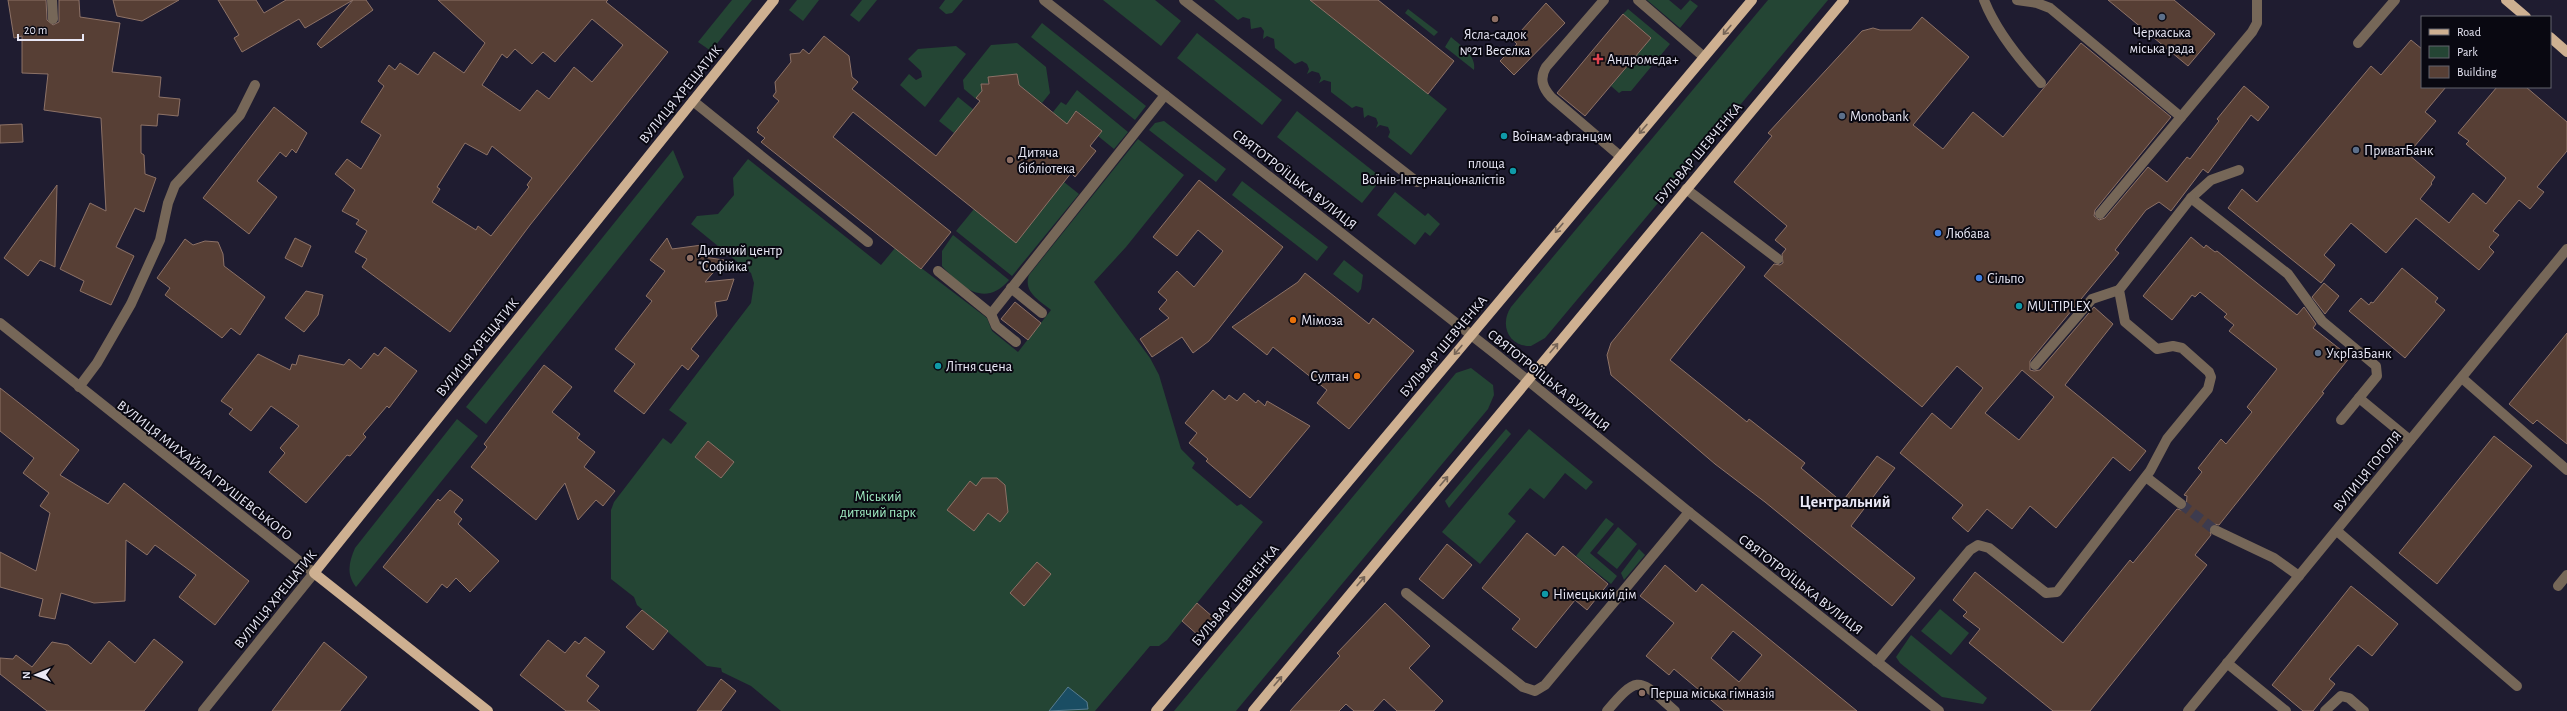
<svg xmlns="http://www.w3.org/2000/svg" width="2567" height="711" font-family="'Alegreya Sans',sans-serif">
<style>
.green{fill:#244534}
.water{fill:#1a4d63;stroke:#587c8f}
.building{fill:#573f35;stroke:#8d7267;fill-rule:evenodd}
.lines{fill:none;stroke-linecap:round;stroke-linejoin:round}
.minor-tunnel{stroke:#3d3b4e;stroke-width:10;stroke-dasharray:10 5;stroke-linecap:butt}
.minor{stroke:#766758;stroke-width:10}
.major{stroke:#ceb091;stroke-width:10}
.oneway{stroke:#756457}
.service-dot{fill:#5c6f8a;stroke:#090811;stroke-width:1.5}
.education-dot{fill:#8d6e63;stroke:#090811;stroke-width:1.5}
.health-dot{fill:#e0444e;stroke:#090811;stroke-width:1.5}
.culture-dot{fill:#0f9aa8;stroke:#090811;stroke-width:1.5}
.shop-dot{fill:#3f7fe0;stroke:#090811;stroke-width:1.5}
.food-dot{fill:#e8710a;stroke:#090811;stroke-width:1.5}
.labels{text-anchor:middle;stroke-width:4;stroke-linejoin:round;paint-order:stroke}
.poi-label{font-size:14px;fill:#e9e8f6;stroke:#090811;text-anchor:start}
.street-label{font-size:14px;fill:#e9e8f6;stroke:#090811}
.park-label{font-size:14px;fill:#a0ecc3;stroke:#090811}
.quarter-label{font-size:16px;font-weight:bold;fill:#e9e8f6;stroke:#090811}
</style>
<rect width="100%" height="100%" fill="#1f1c30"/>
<g class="green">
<polygon points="732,0 752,0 711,51 698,42"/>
<polygon points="797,0 819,0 803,21 789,10"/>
<polygon points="862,0 877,0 859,22 850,15"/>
<polygon points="945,0 963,0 952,13 946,14 939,8"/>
<polygon points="1103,0 1155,0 1181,21 1161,46"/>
<polygon points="1214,0 1310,0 1447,109 1411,155 1388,137 1390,132 1388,127 1380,125 1376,128 1378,123 1376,118 1368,115 1364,118 1363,108 1356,106 1352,108 1331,92 1331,82 1324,80 1319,83 1321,78 1319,73 1312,71 1307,74 1309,69 1307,64 1302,61 1295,64 1275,48 1274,39 1267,36 1263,39 1264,31 1261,27 1251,29 1250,19 1243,17 1238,20"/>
<polygon points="1647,0 1669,0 1681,10 1690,0 1698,6 1680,28"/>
<path d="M1768 0H1828L1545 338 1531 346C1509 347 1499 325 1511 307Z"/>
<polygon points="1408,9 1438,32 1434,36 1405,13"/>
<polygon points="1628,9 1670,44 1631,91 1622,91 1619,93 1611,86 1651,38 1623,14"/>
<polygon points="1042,23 1146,106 1135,120 1031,37"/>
<polygon points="1197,33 1282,100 1262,125 1177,58"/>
<path d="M1451 37C1460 45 1477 56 1474 70L1445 47Z"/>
<polygon points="1017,43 1046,67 1050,93 1042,103 1019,85 1017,74 988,77 989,83 981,84 982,91 976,99 964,89 963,80 991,45"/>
<polygon points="956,46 966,54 925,107 900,85 909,74 916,80 922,77 921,71 908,59 918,49"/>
<polygon points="1077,90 1128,132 1114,149 1098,136 1102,131 1077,111 1065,126 1053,112 1061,102 1066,105"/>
<polygon points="958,97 974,110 954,133 939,121"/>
<polygon points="1297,111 1382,178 1362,203 1277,137"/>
<polygon points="1164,121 1226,169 1216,182 1149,130 1155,123"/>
<path d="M1138 139 1184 175 1126 247 1094 282 1150 358 1159 375 1181 449 1195 463 1192 468 1237 506 1241 504 1263 522 1167 640 1159 646H1150L1095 711H781L751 686 722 672 721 668 707 666 637 605 634 597 611 579V510L614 502 663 438 671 444 687 423 669 410 751 303 754 283 751 273 691 224 697 216 718 214 734 195 733 178 748 159 881 265 895 248 987 318 992 331 1018 352 1051 310C1039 300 1023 292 1029 275Z"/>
<polygon points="673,150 684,177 486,424 466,407"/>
<polygon points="1242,181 1328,247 1317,261 1232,195"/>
<polygon points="1064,182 1079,194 1012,276 956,231 974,209 1016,242"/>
<polygon points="1395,192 1425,216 1428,213 1440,224 1430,236 1425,232 1415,245 1377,215"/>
<path d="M953 235 1009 280C985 308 962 288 942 266V251Z"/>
<polygon points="1344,260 1363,275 1361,289 1358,293 1333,274"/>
<polygon points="1471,368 1493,385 1494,395 1488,409 1236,711 1174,711 1456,373"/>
<path d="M457 419 478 436 356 587C346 574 349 562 355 548Z"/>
<polygon points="1506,429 1511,434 1449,508 1445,501"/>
<polygon points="1529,429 1593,482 1586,490 1565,473 1544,499 1530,488 1508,514 1516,521 1480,564 1442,532"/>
<polygon points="1606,518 1614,524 1590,553 1617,576 1611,584 1576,556"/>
<polygon points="1618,527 1637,544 1617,569 1597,553"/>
<polygon points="1639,549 1645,555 1624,580 1621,573"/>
<polygon points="1940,609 1969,633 1951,655 1921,631"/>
<polygon points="1911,635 1987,698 1983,704 1942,697 1900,663 1896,657"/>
</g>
<polygon class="water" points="1068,687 1087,702 1088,709 1049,711"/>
<g class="building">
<polygon points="8,0 46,0 47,20 53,25 59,22 59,0 79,0 80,17 120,23 112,72 161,77 159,97 180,99 178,116 158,114 157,126 141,125 141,153 144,155 145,174 156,178 144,212 135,208 116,247 134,256 111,305 80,291 84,281 60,269 90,203 106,211 101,118 44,110 48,74 22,73 22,36 14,38"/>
<polygon points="113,0 179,0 142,21 117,16"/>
<polygon points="218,0 256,0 264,13 286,0 353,0 305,28 299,19 242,52 234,38 239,35"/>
<polygon points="353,0 366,0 373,10 321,48 317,44"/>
<path d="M438 0H608L606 2 668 52 530 225 450 332 362 267 367 259 355 252 367 231 356 224 359 220 342 211 355 190 335 174 347 159 361 169 381 135 361 122 384 86 378 81 389 65 395 70 400 63 418 75 434 52 464 73 485 43ZM592 19 623 45 592 82 574 67 549 99 537 90 520 111 482 85 502 54 507 58 515 49 532 64 543 52 555 62ZM465 143 487 155 492 146 532 178 527 185 529 187 491 236 478 226 476 230 432 202 440 189 437 187Z"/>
<polygon points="1310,0 1378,0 1454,61 1428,94"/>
<polygon points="2108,0 2174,0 2215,34 2188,66"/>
<polygon points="1546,3 1565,23 1514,75 1500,61 1517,44 1513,40"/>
<polygon points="1623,14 1651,38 1585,116 1557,93"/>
<path d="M1922 17 1969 57 1913 125 1943 149 1973 112 2003 137 2081 43 2171 117 2095 210 2094 216 2099 220 2105 218 2148 167 2167 182 2187 157 2190 159 2219 121 2217 119 2244 86 2269 107 2258 121 2251 115 2208 173 2203 169 2171 211 2159 202 2146 210 2115 250 2119 253 2030 361V370L2034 371 2040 370 2094 307 2113 324 2065 385 2146 451 2130 471 2113 457 2056 528 2030 506 2012 529 1987 509 1968 532 1952 518 1963 505 1900 453 1932 413 1951 429 1983 388 1957 366 1922 407 1764 276 1774 264 1780 265 1783 263 1782 254 1786 249 1775 240 1787 226 1734 182 1772 136 1768 133 1862 31 1873 28 1880 30H1911ZM2022 370 2054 397 2019 440 1985 413Z"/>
<polygon points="824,36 849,56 852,77 858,82 852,89 936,156 980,101 976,98 982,91 981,84 989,84 988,77 1017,74 1019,85 1067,124 1076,111 1102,131 1090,146 1096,151 1075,177 1071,173 1016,243 853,112 833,137 951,232 921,269 761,142 765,138 757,132 759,130 757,128 779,101 773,96 776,92 775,82 791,62 790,54 800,53 803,49 809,54"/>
<polygon points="2411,40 2422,49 2422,87 2446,87 2425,112 2436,121 2408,154 2435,177 2431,183 2432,184 2420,199 2449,223 2473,193 2486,204 2506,178 2466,144 2469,141 2458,133 2497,87 2526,87 2567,122 2567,151 2537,187 2544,192 2530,209 2519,200 2493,231 2499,235 2489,247 2494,252 2479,270 2416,218 2386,253 2351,223 2324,255 2335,265 2321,283 2228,208 2242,189 2257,202 2371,66 2381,75"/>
<polygon points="274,107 307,133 296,153 292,149 286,157 280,152 257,181 277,197 249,234 203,198"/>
<polygon points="22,124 23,142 0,143 0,125"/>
<polygon points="1199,180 1283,247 1209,341 1193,353 1182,337 1152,357 1140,339 1169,318 1159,309 1167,300 1158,292 1177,271 1194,287 1223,251 1198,230 1177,256 1153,237"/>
<polygon points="57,185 55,267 40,260 28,276 4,258"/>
<polygon points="1702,232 1745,267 1670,360 1747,422 1749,419 1805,463 1801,468 1842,502 1877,456 1895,468 1851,526 1915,578 1892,606 1765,502 1715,464 1611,375 1607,355 1611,343"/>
<polygon points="2191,237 2204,248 2206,245 2215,252 2217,251 2297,315 2304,307 2316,324 2313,328 2350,357 2322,392 2324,393 2219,525 2214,524 2209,527 2211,535 2195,555 2207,565 2090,711 2053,711 1969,643 1980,629 1963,616 1967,612 1953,600 1975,572 2063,643 2130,560 2133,563 2177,509 2181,510 2186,508 2187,496 2184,495 2202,472 2198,468 2221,439 2226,444 2252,412 2247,407 2277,369 2229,331 2234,325 2224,317 2227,314 2200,292 2195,297 2192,295 2172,320 2143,296"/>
<polygon points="295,238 311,246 302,267 285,258"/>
<polygon points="667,238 672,249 702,245 704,257 724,260 705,282 734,279 727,300 715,302 717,316 691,349 699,356 688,370 682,365 644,414 614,391 635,364 615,349 652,301 646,296 665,271 650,260"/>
<polygon points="185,239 193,245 205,241 218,242 223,254 224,266 265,297 240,335 231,328 222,338 165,295 170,288 157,278"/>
<polygon points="2402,268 2438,298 2435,302 2445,310 2405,358 2349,311 2361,298 2369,305 2371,302 2373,303"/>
<polygon points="1305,273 1369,324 1373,318 1414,351 1349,429 1317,403 1327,390 1273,347 1267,355 1232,327 1298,282"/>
<polygon points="2324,283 2339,296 2325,314 2312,297"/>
<polygon points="306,291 323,295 318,315 304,332 285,318"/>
<polygon points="1015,302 1041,323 1028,340 1001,319"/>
<polygon points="2567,333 2567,444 2537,420 2533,424 2509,404"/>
<polygon points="385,347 417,371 389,408 387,406 363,434 366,437 350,456 347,455 306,503 269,472 285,453 280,448 299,426 271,406 251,431 229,414 233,409 221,401 258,354 290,370 292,364 296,365 299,355 344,365 349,359 361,369 374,353 378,356"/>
<polygon points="544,365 572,387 552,412 580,434 577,438 595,452 584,467 615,491 603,506 596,500 578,520 565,483 536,520 471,467 487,447 484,444"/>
<polygon points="0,388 79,450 60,475 108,504 124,483 249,581 215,625 179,597 196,575 155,545 147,555 126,540 125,601 94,603 61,593 55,619 39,616 43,599 0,587 0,552 36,571 50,513 40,506 49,493 23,473 34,458 0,431"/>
<polygon points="1213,390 1225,400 1229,395 1237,401 1244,393 1256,403 1258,400 1265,406 1267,401 1310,426 1250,498 1206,461 1208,459 1189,443 1197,433 1185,423"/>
<polygon points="2494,436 2532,466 2437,584 2399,553"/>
<polygon points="708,441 734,462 721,478 695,457"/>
<polygon points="982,478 997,478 1005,485 1008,512 1000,522 988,513 974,531 947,510 970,481 976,486"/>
<polygon points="450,490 463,500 454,512 462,519 458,524 499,561 470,592 456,578 447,588 442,584 427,603 383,567 438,499 440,501"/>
<polygon points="1527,533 1555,556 1563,546 1608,584 1587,610 1575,600 1536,648 1512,629 1520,619 1482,588"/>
<polygon points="1447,544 1472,565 1443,599 1419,579"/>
<polygon points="1037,562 1051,574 1024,606 1010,593"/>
<path d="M1665 565 1696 592 1702 584 1857 711H1724L1674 669 1669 675 1646 656 1674 623 1640 596ZM1733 631 1762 655 1739 682 1711 658Z"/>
<polygon points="2351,586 2398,624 2372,656 2358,645 2329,679 2335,684 2313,711 2303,711 2272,685"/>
<polygon points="1197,603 1214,618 1199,636 1182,621"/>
<polygon points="1385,603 1430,646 1409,668 1443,701 1434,711 1397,711 1384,699 1373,711 1354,711 1346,704 1339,711 1290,711 1340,656 1337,653"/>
<polygon points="642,610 668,631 653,650 626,627"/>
<polygon points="585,637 605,652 586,676 599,686 587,701 600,711 566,711 520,675 548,640 565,653 575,641 579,644"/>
<polygon points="154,639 183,662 144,711 47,711 0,674 0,658 13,659 16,655 32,667 52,642 68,645 91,664 109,641 135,663"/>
<polygon points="324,642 367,677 340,711 272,711"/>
<polygon points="721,679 736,691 721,711 697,711"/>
</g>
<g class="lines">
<polyline class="minor-tunnel" points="2181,504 2215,530"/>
<g class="minor">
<polyline points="52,0 53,19"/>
<polyline points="1044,0 1498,356 1689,512 1939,711"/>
<polyline points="1184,0 1417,182"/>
<path d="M1604 0 1546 67C1539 79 1543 88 1551 97L1620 156"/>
<polyline points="1638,0 1704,57"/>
<path d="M1984 0C1996 31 2019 59 2041 83"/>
<polyline points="2017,0 2037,3 2050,8 2181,117 2252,32 2257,23 2257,0"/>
<polyline points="2358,43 2395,0"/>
<polyline points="693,101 868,242"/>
<polyline points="2239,170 2211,180 2191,198 2288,274 2322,321 2376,366 2377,376 2359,398 2410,440"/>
<polyline points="1686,189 1778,259"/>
<polyline points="2100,214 2181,117"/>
<polyline points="938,271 991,314 1165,95"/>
<polyline points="1011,288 1042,313"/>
<polyline points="991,314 996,326 1016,342"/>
<polyline points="0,323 314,573 203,711"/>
<polyline points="2035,365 2092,299 2119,290"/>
<polyline points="2462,378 2567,470"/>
<polyline points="79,387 97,363 131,304 160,240 168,203 175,185 240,115 255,85"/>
<polyline points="2341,420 2359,398"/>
<polyline points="2146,477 2181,504"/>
<polyline points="2215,530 2274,558 2299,576"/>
<polyline points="2337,531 2517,686"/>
<polyline points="2558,586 2567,575"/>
<polyline points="1406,593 1523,687 1535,691 1545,685 1689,512"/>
<polyline points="1877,662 1970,550 1978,545 1989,548 2046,593 2057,592 2150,471 2167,439 2208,389 2211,377 2209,372 2182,348 2173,346 2157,349 2125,322 2119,290 2191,198"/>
<polyline points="2227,663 2286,711"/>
<path d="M1607 711C1640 672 1639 680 1675 711"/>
<polyline points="2188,711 2567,249"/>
<polyline points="2325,711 2341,696 2349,698 2364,711"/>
</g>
<g class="major">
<polyline points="2506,0 2526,17"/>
<polyline points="2550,37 2567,52"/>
<polyline points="488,711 314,573 774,0"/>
<polyline points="1156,711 1752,0"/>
<polyline points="1253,711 1844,0"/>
</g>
</g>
<defs><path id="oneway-shaft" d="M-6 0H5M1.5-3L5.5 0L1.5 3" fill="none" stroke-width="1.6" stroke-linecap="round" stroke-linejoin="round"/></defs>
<g class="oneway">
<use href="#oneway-shaft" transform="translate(1727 30) rotate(130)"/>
<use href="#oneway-shaft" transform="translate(1643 129) rotate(131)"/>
<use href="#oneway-shaft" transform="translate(1559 228) rotate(130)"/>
<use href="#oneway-shaft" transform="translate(1554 348) rotate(-50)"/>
<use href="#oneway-shaft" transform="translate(1458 350) rotate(130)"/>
<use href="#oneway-shaft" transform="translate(1444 481) rotate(-50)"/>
<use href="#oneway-shaft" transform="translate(1361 581) rotate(-50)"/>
<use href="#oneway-shaft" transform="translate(1278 681) rotate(-50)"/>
</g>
<g class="service-dot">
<circle cx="2162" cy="17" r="4"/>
<circle cx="1842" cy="116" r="4"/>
<circle cx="2356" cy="150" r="4"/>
<circle cx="2318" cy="353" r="4"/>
</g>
<g class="education-dot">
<circle cx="1495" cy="19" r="4"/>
<circle cx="1010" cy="160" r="4"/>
<circle cx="690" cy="258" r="4"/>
<circle cx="1642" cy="693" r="4"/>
</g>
<path class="health-dot" d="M1596 53h4v4h4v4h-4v4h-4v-4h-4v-4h4z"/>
<g class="culture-dot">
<circle cx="1504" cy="136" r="4"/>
<circle cx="1513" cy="171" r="4"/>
<circle cx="2019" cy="306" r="4"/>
<circle cx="938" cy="366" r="4"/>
<circle cx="1545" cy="594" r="4"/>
</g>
<g class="shop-dot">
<circle cx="1938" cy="233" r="4"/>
<circle cx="1979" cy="278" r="4"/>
</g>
<g class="food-dot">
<circle cx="1293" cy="320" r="4"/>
<circle cx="1357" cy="376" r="4"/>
</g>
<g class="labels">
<g class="poi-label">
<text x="2162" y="37" text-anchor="middle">Черкаська<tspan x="2162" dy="16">міська рада</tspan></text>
<text x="1495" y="39" text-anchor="middle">Ясла-садок<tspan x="1495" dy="16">№21 Веселка</tspan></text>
<text x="1607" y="64">Андромеда+</text>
<text x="1850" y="121">Monobank</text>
<text x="1512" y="141">Воїнам-афганцям</text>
<text x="2364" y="155">ПриватБанк</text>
<text x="1018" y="157">Дитяча<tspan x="1018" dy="16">бібліотека</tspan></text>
<text x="1505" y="168" text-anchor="end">площа<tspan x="1505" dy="16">Воїнів-Інтернаціоналістів</tspan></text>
<text x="1946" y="238">Любава</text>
<text x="698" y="255">Дитячий центр<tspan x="698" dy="16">"Софійка"</tspan></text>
<text x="1987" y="283">Сільпо</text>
<text x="2027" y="311">MULTIPLEX</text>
<text x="1301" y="325">Мімоза</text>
<text x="2326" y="358">УкрГазБанк</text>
<text x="946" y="371">Літня сцена</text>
<text x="1349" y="381" text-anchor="end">Султан</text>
<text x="1553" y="599">Німецький дім</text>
<text x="1650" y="698">Перша міська гімназія</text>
</g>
<g class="street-label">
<text transform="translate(680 94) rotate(-51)" y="5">ВУЛИЦЯ ХРЕЩАТИК</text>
<text transform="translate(1698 153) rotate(-50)" y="5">БУЛЬВАР ШЕВЧЕНКА</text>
<text transform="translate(1295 179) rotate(38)" y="5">СВЯТОТРОЇЦЬКА ВУЛИЦЯ</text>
<text transform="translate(1443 346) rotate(-50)" y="5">БУЛЬВАР ШЕВЧЕНКА</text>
<text transform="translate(477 347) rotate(-51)" y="5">ВУЛИЦЯ ХРЕЩАТИК</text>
<text transform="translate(1549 380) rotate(39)" y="5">СВЯТОТРОЇЦЬКА ВУЛИЦЯ</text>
<text transform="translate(205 470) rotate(38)" y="5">ВУЛИЦЯ МИХАЙЛА ГРУШЕВСЬКОГО</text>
<text transform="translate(2367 471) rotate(-51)" y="5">ВУЛИЦЯ ГОГОЛЯ</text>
<text transform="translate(1801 584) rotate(38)" y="5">СВЯТОТРОЇЦЬКА ВУЛИЦЯ</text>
<text transform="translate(1235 595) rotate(-50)" y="5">БУЛЬВАР ШЕВЧЕНКА</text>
<text transform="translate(275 599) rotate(-51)" y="5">ВУЛИЦЯ ХРЕЩАТИК</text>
</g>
<g class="park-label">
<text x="878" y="501">Міський<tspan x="878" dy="16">дитячий парк</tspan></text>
</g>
<g class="quarter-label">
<text x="1845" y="507">Центральний</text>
</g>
</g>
<rect x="2421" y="16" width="130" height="72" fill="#090811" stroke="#63626d"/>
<rect x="2429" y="29" width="20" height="6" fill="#ceb091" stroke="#63626d"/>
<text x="2457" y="36" font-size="12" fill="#e9e8f6">Road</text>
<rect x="2429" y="46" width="20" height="12" fill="#244534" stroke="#63626d"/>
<text x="2457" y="56" font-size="12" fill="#e9e8f6">Park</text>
<rect x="2429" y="66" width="20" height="12" fill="#573f35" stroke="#63626d"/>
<text x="2457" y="76" font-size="12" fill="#e9e8f6">Building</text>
<g transform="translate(36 675) rotate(269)" stroke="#090811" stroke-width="3" paint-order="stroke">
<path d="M0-3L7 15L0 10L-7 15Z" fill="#e9e8f6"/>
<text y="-6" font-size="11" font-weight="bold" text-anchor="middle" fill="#e9e8f6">N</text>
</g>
<path d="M18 34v6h65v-6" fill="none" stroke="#e9e8f6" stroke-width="2"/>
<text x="24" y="34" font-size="12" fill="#e9e8f6" stroke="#090811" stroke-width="3" paint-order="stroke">20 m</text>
</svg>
